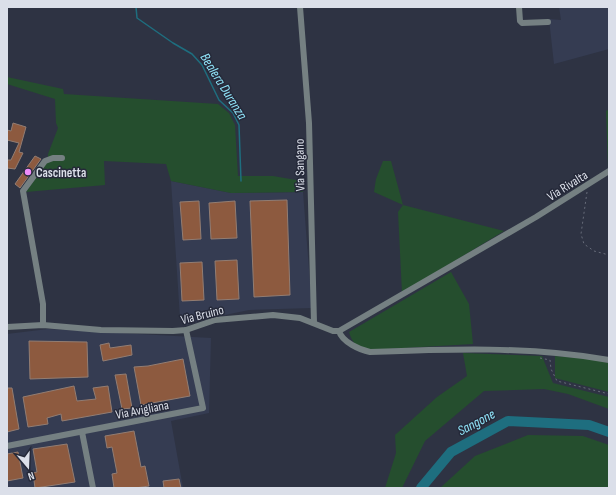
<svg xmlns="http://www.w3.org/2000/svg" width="616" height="495" font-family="'Sofia Sans Condensed',sans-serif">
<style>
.built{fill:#353c52}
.green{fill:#254e2e}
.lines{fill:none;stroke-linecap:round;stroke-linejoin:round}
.stream{stroke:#1e6e7f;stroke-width:1.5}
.river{stroke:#1e6e7f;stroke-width:10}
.building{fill:#8d5a3f;stroke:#927d73}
.path{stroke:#676c7a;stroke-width:1;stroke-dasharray:2 3;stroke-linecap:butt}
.minor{stroke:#758082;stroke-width:6}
.poi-dot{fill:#ee8bf8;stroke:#252939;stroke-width:1.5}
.labels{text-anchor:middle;stroke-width:3;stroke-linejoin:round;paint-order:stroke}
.street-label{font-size:13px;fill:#dbdfe9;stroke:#252939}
.poi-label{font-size:13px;font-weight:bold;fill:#dbdfe9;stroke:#252939;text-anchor:start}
.water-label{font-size:14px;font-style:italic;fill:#91e5fa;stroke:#252939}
</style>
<rect width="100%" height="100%" fill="#2e3343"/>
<g class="built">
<polygon points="559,7 609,7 609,49 554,64 549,19 561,20"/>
<polygon points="171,181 231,193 303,192 312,308 249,310 201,320 186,325 180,318"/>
<polygon points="48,329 211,338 209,413 171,421 183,488 7,488 7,334"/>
</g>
<g class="green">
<polygon points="7,77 63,89 64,94 218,104 229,113 235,125 238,176 273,176 302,181 303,192 231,193 171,181 166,164 104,161 105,185 26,192 48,161 48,154 58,128 56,123 55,99 7,84"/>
<polygon points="609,109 609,167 608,167 606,111"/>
<polygon points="383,161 391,161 403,205 504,231 402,293 398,212 403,205 374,192 376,179"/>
<path d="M451 272 469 304 473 344 370 350C358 348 353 345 349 332Z"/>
<polygon points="463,353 542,356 553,383 609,397 609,409 568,394 544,389 484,391 425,441 402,488 385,488 396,453 395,435 437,397 467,376"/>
<polygon points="555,356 591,359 609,363 609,392 555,378"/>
<polygon points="528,435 583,436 609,445 609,488 440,488 475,456"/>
</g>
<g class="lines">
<polyline class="stream" points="136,7 137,18 173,43 192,54 202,65 219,100 233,113 239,125 241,181"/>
<polyline class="river" points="421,488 451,452 508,421 589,425 609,432"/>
</g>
<g class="building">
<polygon points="13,123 26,127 19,152 23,153 15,169 7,168 7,160 11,160 19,143 7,140 7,130 11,131"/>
<polygon points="35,156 41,159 20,188 15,184"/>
<polygon points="287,200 290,295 254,297 250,201"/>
<polygon points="199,201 201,239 183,240 180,202"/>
<polygon points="235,201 237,238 211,239 209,203"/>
<polygon points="237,260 239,299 217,300 215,261"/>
<polygon points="202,262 204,300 182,301 180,263"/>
<polygon points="29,341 87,342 88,377 30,379"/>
<polygon points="109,343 110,348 131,345 132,355 103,361 100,345"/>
<polygon points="183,359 190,396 141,405 134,367 148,366"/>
<polygon points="126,374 132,408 122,409 115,375"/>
<polygon points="74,386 77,401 96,399 93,388 108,386 112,412 62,421 61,414 47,418 48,424 28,427 23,397"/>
<polygon points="7,388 12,388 19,429 7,432"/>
<polygon points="134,431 141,467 145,466 149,486 135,488 114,488 112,474 117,473 112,447 107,448 105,436"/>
<polygon points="67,444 75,482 35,488 33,473 37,472 33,449"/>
<polygon points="18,452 23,478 7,481 7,454"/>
<polygon points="179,479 181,488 164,488 163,481"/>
</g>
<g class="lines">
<g class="path">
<polyline points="587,192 581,234 584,244 594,251 609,255"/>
<polyline points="540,358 550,360 551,369 557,381 609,394"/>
</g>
<g class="minor">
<polyline points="300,7 309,123 314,323"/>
<polyline points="519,7 520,21 522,23 548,22"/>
<polyline points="43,325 43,304 23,191 45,161 53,158 62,158"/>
<path d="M7 327 43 325 101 330 173 331 186 330 215 320 273 315 300 318 333 331H339C342 342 360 350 370 352 449 349 530 346 609 360"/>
<polyline points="339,331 536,217 609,171"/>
<polyline points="82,432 93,488"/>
<polyline points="7,446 203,408 186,330"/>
</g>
</g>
<circle class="poi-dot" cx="28" cy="172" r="4"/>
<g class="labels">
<g class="street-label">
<text transform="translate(299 165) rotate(-91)" y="5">Via Sangano</text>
<text transform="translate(567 185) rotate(-32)" y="5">Via Rivalta</text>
<text transform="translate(202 314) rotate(-14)" y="5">Via Bruino</text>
<text transform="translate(142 409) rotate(-11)" y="5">Via Avigliana</text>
</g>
<g class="poi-label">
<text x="36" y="177">Cascinetta</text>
</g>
<g class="water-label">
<text transform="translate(224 86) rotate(58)" y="5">Bealera Duranza</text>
<text transform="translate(476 422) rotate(-28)" y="5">Sangone</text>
</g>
</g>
<rect width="616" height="495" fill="none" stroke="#dbdfe9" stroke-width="16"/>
<g transform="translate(28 467) rotate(161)" stroke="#252939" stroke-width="3" paint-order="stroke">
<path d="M0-3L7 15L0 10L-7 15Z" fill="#dbdfe9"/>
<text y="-6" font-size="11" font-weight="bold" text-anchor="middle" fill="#dbdfe9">N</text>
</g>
</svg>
